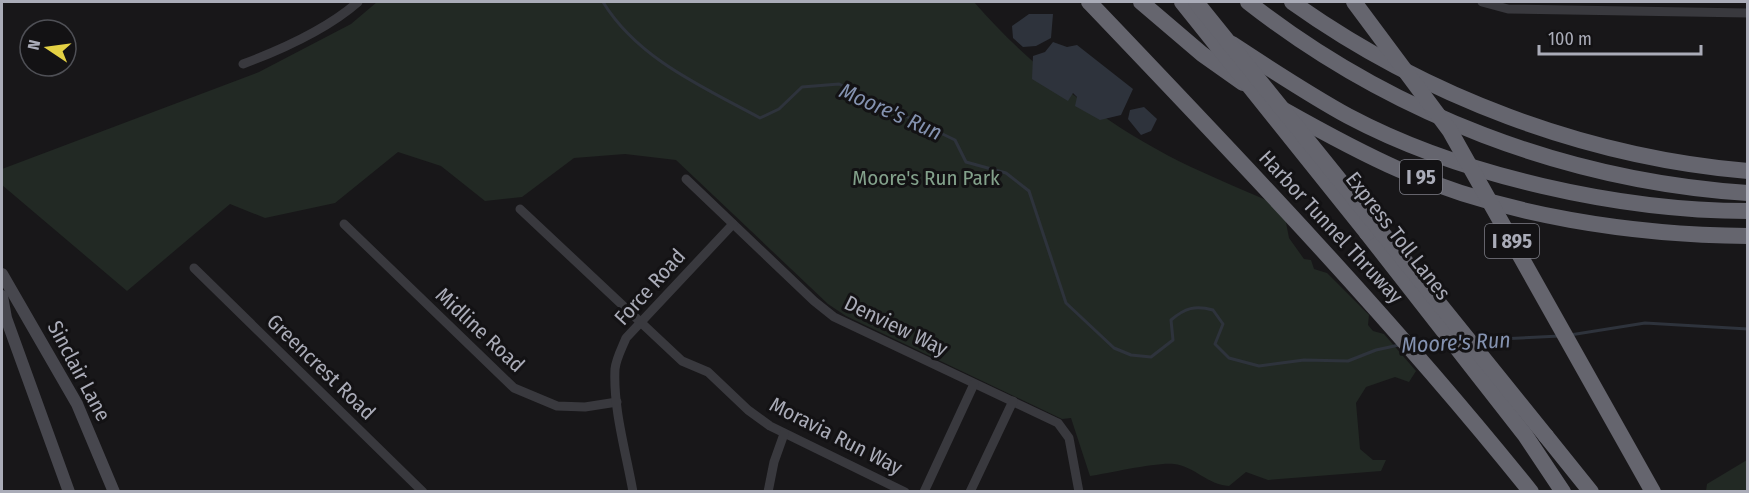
<svg xmlns="http://www.w3.org/2000/svg" width="1749" height="493" font-family="'Fira Sans Condensed',sans-serif">
<style>
.green{fill:#222924}
.water{fill:#2e333c}
.lines{fill:none;stroke-linecap:round;stroke-linejoin:round}
.stream{stroke:#2e333c;stroke-width:3}
.street{stroke:#39393e;stroke-width:9}
.secondary{stroke:#47474e;stroke-width:12}
.highway{stroke:#65656e;stroke-width:16}
.highway-bridge{stroke:#65656e;stroke-width:16}
.labels{text-anchor:middle;stroke-width:6;stroke-linejoin:round;paint-order:stroke}
.shield{fill:#131214;stroke:#7d7e87;stroke-width:1.5}
.shield-label{font-size:20px;font-weight:bold;fill:#aaacb8}
.park-label{font-size:21px;fill:#83a18b;stroke:#131214}
.street-label{font-size:21px;fill:#aaacb8;stroke:#131214}
.water-label{font-size:22px;font-style:italic;fill:#8492b0;stroke:#131214}
</style>
<rect width="100%" height="100%" fill="#181719"/>
<g class="green">
<path d="M377 2H974C1033 70 1110 128 1191 167 1221 181 1252 194 1283 207L1289 238 1304 259 1311 260 1314 269 1327 273 1369 315 1368 325 1373 331 1384 334 1416 371 1409 382 1395 377 1366 387 1356 403 1360 449 1373 460H1386L1381 471 1268 480 1246 472 1229 486C1208 485 1194 466 1174 464 1157 462 1110 473 1090 476L1071 418 1062 419 846 316 828 304 676 160 625 154 574 158 522 197 485 201 441 166 398 152 335 203 265 218 230 204 127 291 2 185V169L259 72 351 24Z"/>
<polygon points="1747,460 1747,491 1706,491 1707,484"/>
</g>
<g class="water">
<polygon points="1029,14 1053,14 1051,38 1036,46 1023,47 1013,38 1012,26"/>
<polygon points="1053,42 1067,47 1077,45 1133,89 1121,115 1100,120 1075,106 1077,97 1073,93 1068,101 1032,79 1033,56 1045,52"/>
<polygon points="1144,107 1157,119 1151,131 1141,135 1128,119 1130,110"/>
</g>
<g class="lines">
<g class="stream">
<path d="M603 2C638 59 703 87 760 118L779 109 802 87 839 84 955 140 966 162 1006 173 1029 191 1066 303 1114 348 1131 355 1151 357 1173 340 1171 320C1185 308 1195 305 1213 310L1223 324 1215 344 1229 358 1259 366 1304 360 1348 361 1376 350 1399 345"/>
<polyline points="1570,335 1645,323 1748,329"/>
<polyline points="1477,340 1560,336"/>
<polyline points="1411,342 1444,341"/>
</g>
<g class="street">
<polyline points="1482,2 1508,9 1748,13"/>
<path d="M243 64C283 49 326 30 358 2"/>
<polyline points="686,179 814,301 834,317 1058,423 1069,438 1079,492"/>
<polyline points="520,209 682,361 708,372 748,410 770,426 905,492"/>
<polyline points="344,224 514,388 557,406 585,407 617,402"/>
<polyline points="194,268 423,492"/>
<path d="M633 492C626 452 613 409 615 369 616 359 622 348 626 338L733 224"/>
<polyline points="768,492 774,462 784,434"/>
<polyline points="924,492 974,384"/>
<polyline points="970,492 1013,401"/>
</g>
<g class="secondary">
<polyline points="2,274 77,404 114,492"/>
<polyline points="2,296 6,318 69,492"/>
</g>
<g class="highway">
<path d="M1089 2C1240 160 1393 320 1531 492"/>
<polyline points="1141,2 1202,54 1243,83"/>
<path d="M1248 2C1391 114 1566 181 1748 193"/>
<path d="M1292 2C1424 96 1585 157 1748 171"/>
<path d="M1232 44C1270 69 1308 94 1348 116 1461 176 1620 211 1748 211"/>
<path d="M1282 109C1321 131 1359 152 1400 170 1506 216 1632 235 1748 236"/>
<polyline points="1367,233 1525,435 1563,492"/>
<polyline points="1546,436 1591,492"/>
</g>
<g class="highway-bridge">
<polyline points="1182,2 1367,233"/>
<polyline points="1196,2 1546,436"/>
<polyline points="1354,2 1450,131 1653,492"/>
</g>
</g>
<g class="labels">
<g class="shield">
<rect x="1400" y="160" width="42" height="34" rx="4.5"/>
<rect x="1485" y="224" width="54" height="34" rx="4.5"/>
</g>
<g class="shield-label">
<text x="1421" y="184">I 95</text>
<text x="1512" y="248">I 895</text>
</g>
<g class="park-label">
<text x="926" y="185">Moore's Run Park</text>
</g>
<g class="street-label">
<text transform="translate(1331 227) rotate(47)" y="7">Harbor Tunnel Thruway</text>
<text transform="translate(1398 236) rotate(52)" y="7">Express Toll Lanes</text>
<text transform="translate(650 287) rotate(-48)" y="7">Force Road</text>
<text transform="translate(896 326) rotate(26)" y="7">Denview Way</text>
<text transform="translate(480 330) rotate(43)" y="7">Midline Road</text>
<text transform="translate(321 367) rotate(44)" y="7">Greencrest Road</text>
<text transform="translate(79 371) rotate(62)" y="7">Sinclair Lane</text>
<text transform="translate(836 436) rotate(27)" y="7">Moravia Run Way</text>
</g>
<g class="water-label">
<text transform="translate(891 111) rotate(24)" y="8">Moore's Run</text>
<text transform="translate(1456 342) rotate(-3)" y="8">Moore's Run</text>
</g>
</g>
<rect width="1749" height="493" fill="none" stroke="#aaacb8" stroke-width="6"/>
<g transform="translate(48 48) rotate(283)"><circle r="28" fill="#131214" stroke="#4f5056" stroke-width="1.5"/>
<path d="M0-4.5L10 22L0 15L-10 22Z" fill="#e4d144"/>
<text y="-9" font-size="16" font-weight="bold" text-anchor="middle" fill="#aaacb8">N</text>
</g>
<path d="M1539 45v9h162v-9" fill="none" stroke="#aaacb8" stroke-width="3"/>
<text x="1548" y="45" font-size="18" fill="#aaacb8" stroke="#131214" stroke-width="4.5" paint-order="stroke">100 m</text>
</svg>
